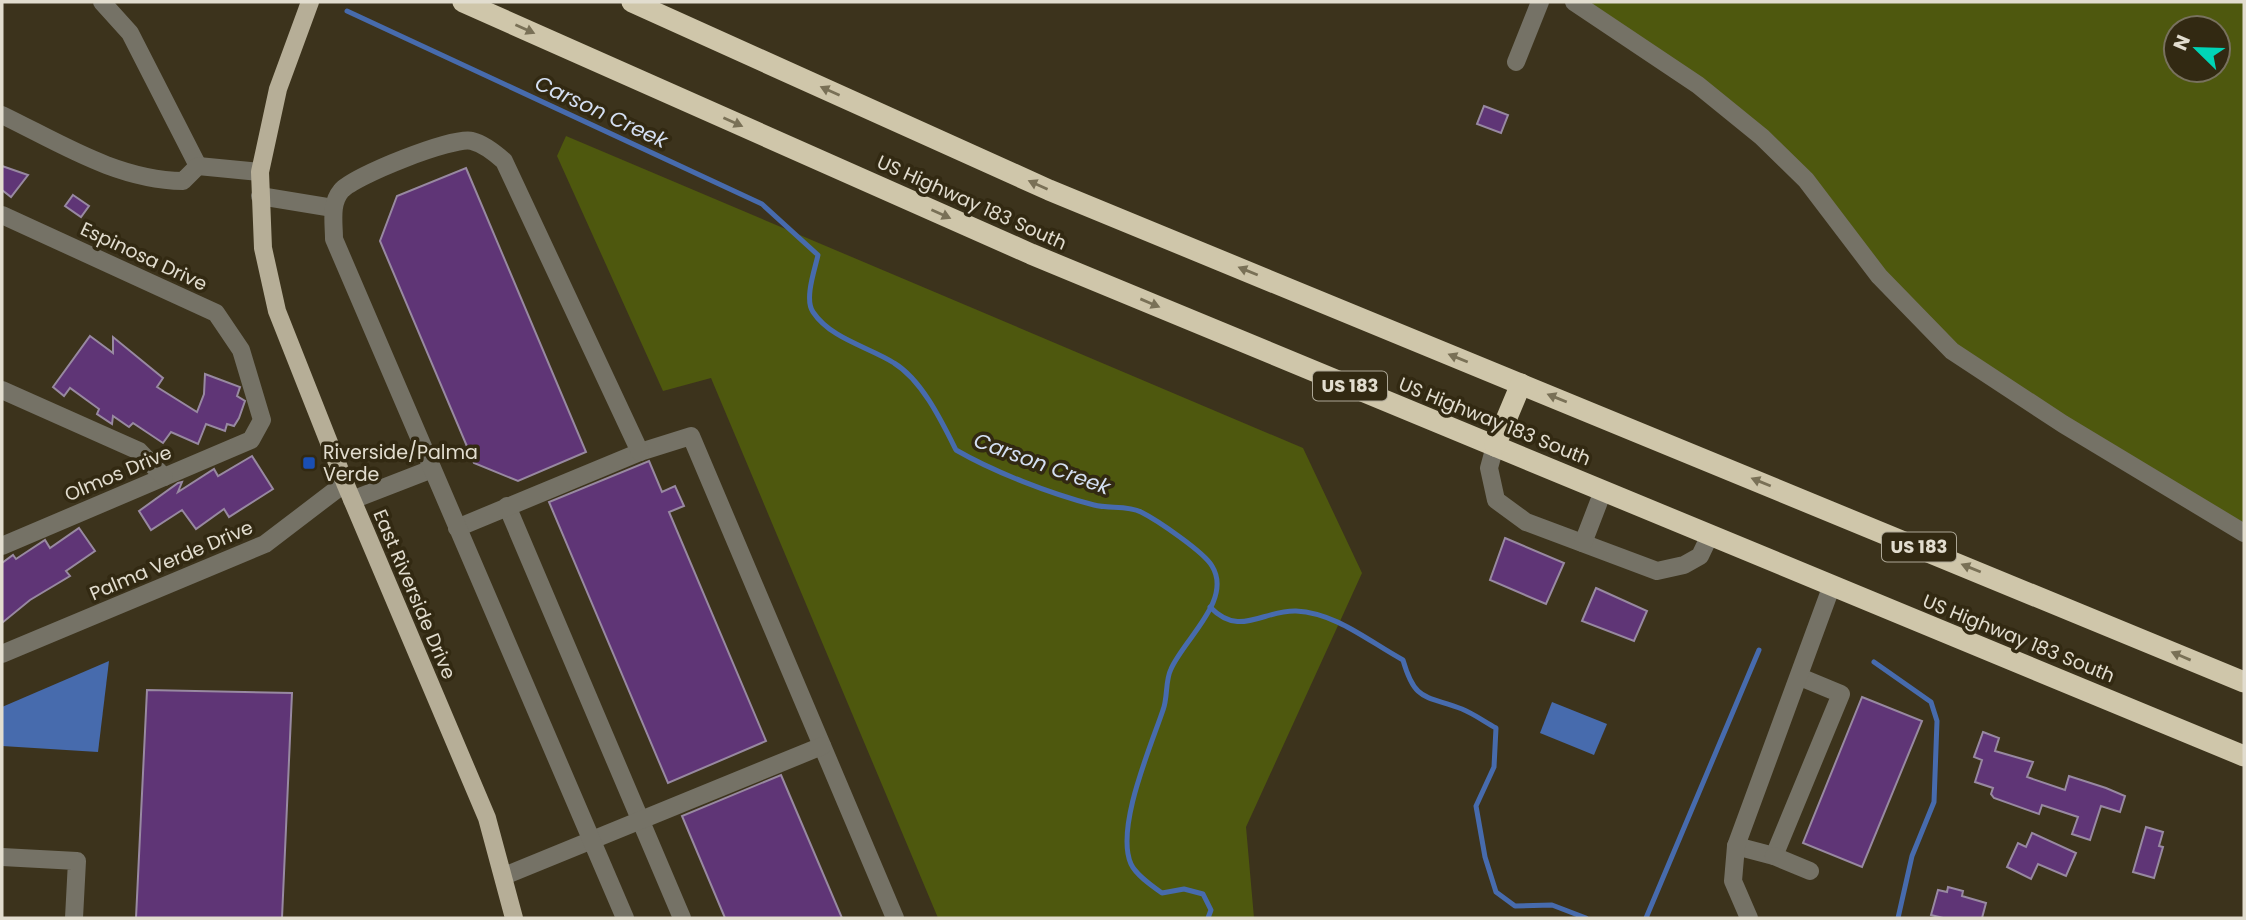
<svg xmlns="http://www.w3.org/2000/svg" width="2246" height="920" font-family="Poppins,sans-serif">
<style>
.green{fill:#4e580e;fill-rule:evenodd}
.water{fill:#476bad}
.lines{fill:none;stroke-linecap:round;stroke-linejoin:round}
.stream{stroke:#476bad;stroke-width:5}
.building{fill:#5f3576;stroke:#9889a1;stroke-width:2}
.minor{stroke:#757266;stroke-width:18}
.major{stroke:#b6ae97;stroke-width:18}
.highway{stroke:#cfc6aa;stroke-width:21}
.oneway{fill:#797056}
.transit-dot{fill:#1a4fb4;stroke:#322912;stroke-width:2.5}
.labels{text-anchor:middle;stroke-width:7;stroke-linejoin:round;paint-order:stroke}
.shield{fill:#322912;stroke:#ada796;stroke-width:2}
.shield-label{font-size:18px;font-weight:bold;fill:#e2ddcf}
.street-label{font-size:19px;fill:#e2ddcf;stroke:#322912}
.poi-label{font-size:19px;fill:#e2ddcf;stroke:#322912;text-anchor:start}
.water-label{font-size:21px;font-style:italic;fill:#d4dff2;stroke:#322912}
</style>
<rect width="100%" height="100%" fill="#3c331c"/>
<g class="green">
<path d="M1582 2H2244V528L1978 363 1934 325 1883 273 1811 176ZM2176 28H2218V70H2176Z"/>
<polygon points="566,136 1303,448 1362,573 1246,827 1254,918 938,918 711,378 663,391 557,156"/>
</g>
<g class="water">
<polygon points="109,661 98,752 2,746 2,707"/>
<polygon points="1552,702 1607,724 1594,755 1540,733"/>
</g>
<g class="lines">
<g class="stream">
<path d="M347 11 762 204 818 255C815 269 804 299 813 312 831 339 869 347 894 363 922 380 942 422 956 450 994 472 1051 494 1094 505 1108 509 1128 505 1141 512 1157 520 1204 552 1212 566 1233 600 1184 639 1171 669 1165 681 1168 697 1163 710 1151 746 1115 828 1131 864 1136 875 1152 886 1162 893L1184 889 1203 894 1211 910 1208 918"/>
<path d="M1210 607C1240 638 1262 610 1296 611 1336 613 1368 641 1403 660 1415 702 1425 695 1462 709 1474 714 1485 722 1496 728L1494 767 1476 806 1485 857 1496 892 1515 906 1552 905 1586 918"/>
<polyline points="1874,662 1931,702 1937,721 1934,802 1912,856 1898,918"/>
<polyline points="1646,918 1759,650"/>
</g>
</g>
<g class="building">
<polygon points="1484,106 1508,115 1501,133 1477,124"/>
<polygon points="2,166 28,175 11,197 2,190"/>
<polygon points="466,168 586,452 518,481 474,463 380,241 397,196"/>
<polygon points="73,195 89,206 81,217 65,206"/>
<polygon points="90,336 113,353 113,337 163,378 157,387 197,412 204,394 205,374 240,387 237,396 245,401 239,418 234,426 227,424 225,431 206,424 198,444 171,432 163,443 133,423 129,427 113,416 112,424 97,414 99,409 70,388 64,396 53,387"/>
<polygon points="252,456 273,489 229,517 224,509 196,529 182,510 151,530 139,511 178,483 182,482 178,492 214,469 218,476"/>
<polygon points="649,461 662,492 675,486 684,506 669,512 766,741 668,783 549,502"/>
<polygon points="79,528 95,551 66,571 70,576 30,600 2,623 2,563 13,555 16,559 45,540 50,548"/>
<polygon points="1505,538 1564,563 1546,604 1490,580"/>
<polygon points="1596,588 1647,611 1634,641 1582,621"/>
<polygon points="147,690 292,693 282,918 136,918"/>
<polygon points="1862,697 1922,721 1862,867 1803,843"/>
<polygon points="1983,732 1999,738 1995,751 2033,762 2027,777 2065,790 2069,776 2106,788 2125,796 2120,812 2101,806 2090,840 2072,834 2078,817 2042,805 2039,814 1994,798 1991,794 1993,788 1975,782 1982,760 1974,757"/>
<polygon points="781,775 842,918 725,918 682,816"/>
<polygon points="2146,827 2163,832 2159,846 2163,847 2154,878 2133,872"/>
<polygon points="2032,833 2076,853 2066,876 2038,864 2031,879 2007,867 2018,843 2026,847"/>
<polygon points="1948,887 1963,891 1962,896 1986,903 1982,918 1943,918 1931,915 1938,890 1947,892"/>
</g>
<g class="lines">
<g class="minor">
<polyline points="102,2 130,33 198,166"/>
<polyline points="1574,2 1698,85 1762,137 1806,180 1879,276 1952,351 2063,424 2244,533"/>
<polyline points="1516,62 1540,2"/>
<path d="M2 115C60 143 117 180 183 181L198 166 260 172"/>
<polyline points="260,196 333,208"/>
<polyline points="2,215 216,313 241,350 262,420 251,440 2,546"/>
<polyline points="2,390 139,451 164,477"/>
<polyline points="1495,446 1489,468 1496,500 1526,522 1657,571 1684,565 1700,556 1710,535"/>
<polyline points="352,500 432,469"/>
<polyline points="507,506 682,918"/>
<polyline points="457,528 640,452 691,436 895,918"/>
<polyline points="1583,543 1603,491"/>
<polyline points="2,654 265,544 345,483"/>
<polyline points="1736,846 1774,856 1841,694 1800,677"/>
<polyline points="1774,856 1810,871"/>
<polyline points="2,857 77,861 74,918"/>
<polyline points="504,876 822,746"/>
<path d="M625 918 334 239C334 223 330 204 341 191 353 176 454 136 472 141 484 144 495 153 504 161L640 452"/>
<polyline points="1749,918 1733,881 1736,846 1832,585"/>
</g>
<polyline class="major" points="310,2 278,89 260,172 263,248 277,311 345,483 487,818 514,918"/>
<g class="highway">
<polyline points="463,2 1031,254 2244,756"/>
<polyline points="632,2 1049,190 2244,682"/>
<polyline points="1495,446 1521,384"/>
</g>
</g>
<defs><path id="oneway-solid" d="M-6-.8H1V-3.2L6.5 0L1 3.2V.8H-6Z" transform="scale(1.75)"/></defs>
<g class="oneway">
<use href="#oneway-solid" transform="translate(525 29) rotate(24)"/>
<use href="#oneway-solid" transform="translate(830 91) rotate(-156)"/>
<use href="#oneway-solid" transform="translate(733 122) rotate(24)"/>
<use href="#oneway-solid" transform="translate(1038 185) rotate(-156)"/>
<use href="#oneway-solid" transform="translate(941 214) rotate(24)"/>
<use href="#oneway-solid" transform="translate(1248 271) rotate(-158)"/>
<use href="#oneway-solid" transform="translate(1150 303) rotate(23)"/>
<use href="#oneway-solid" transform="translate(1458 358) rotate(-158)"/>
<use href="#oneway-solid" transform="translate(1557 398) rotate(-158)"/>
<use href="#oneway-solid" transform="translate(1761 482) rotate(-158)"/>
<use href="#oneway-solid" transform="translate(1971 568) rotate(-158)"/>
<use href="#oneway-solid" transform="translate(2181 656) rotate(-157)"/>
</g>
<rect class="transit-dot" x="302" y="456" width="14" height="14" rx="3.5"/>
<g class="labels">
<g class="shield">
<rect x="1313" y="371.5" width="74" height="29" rx="5"/>
<rect x="1882" y="532.5" width="74" height="29" rx="5"/>
</g>
<g class="shield-label">
<text x="1350" y="392">US 183</text>
<text x="1919" y="553">US 183</text>
</g>
<g class="street-label">
<text transform="translate(972 202) rotate(24)" y="7">US Highway 183 South</text>
<text transform="translate(144 256) rotate(25)" y="7">Espinosa Drive</text>
<text transform="translate(1495 421) rotate(22)" y="7">US Highway 183 South</text>
<text transform="translate(118 473) rotate(-23)" y="7">Olmos Drive</text>
<text transform="translate(171 560) rotate(-23)" y="7">Palma Verde Drive</text>
<text transform="translate(415 594) rotate(67)" y="7">East Riverside Drive</text>
<text transform="translate(2019 638) rotate(22)" y="7">US Highway 183 South</text>
</g>
<g class="poi-label">
<text x="323" y="459">Riverside/Palma<tspan x="323" dy="22">Verde</tspan></text>
</g>
<g class="water-label">
<text transform="translate(601 112) rotate(25)" y="7">Carson Creek</text>
<text transform="translate(1042 464) rotate(20)" y="7">Carson Creek</text>
</g>
</g>
<rect width="2246" height="920" fill="none" stroke="#e2ddcf" stroke-width="7"/>
<g transform="translate(2197 49) rotate(293)"><circle r="33" fill="#322912" stroke="#78715e" stroke-width="2"/>
<path d="M0-5L12 26L0 18L-12 26Z" fill="#00d5b7"/>
<text y="-10" font-size="19" font-weight="bold" text-anchor="middle" fill="#e2ddcf">N</text>
</g>
</svg>
